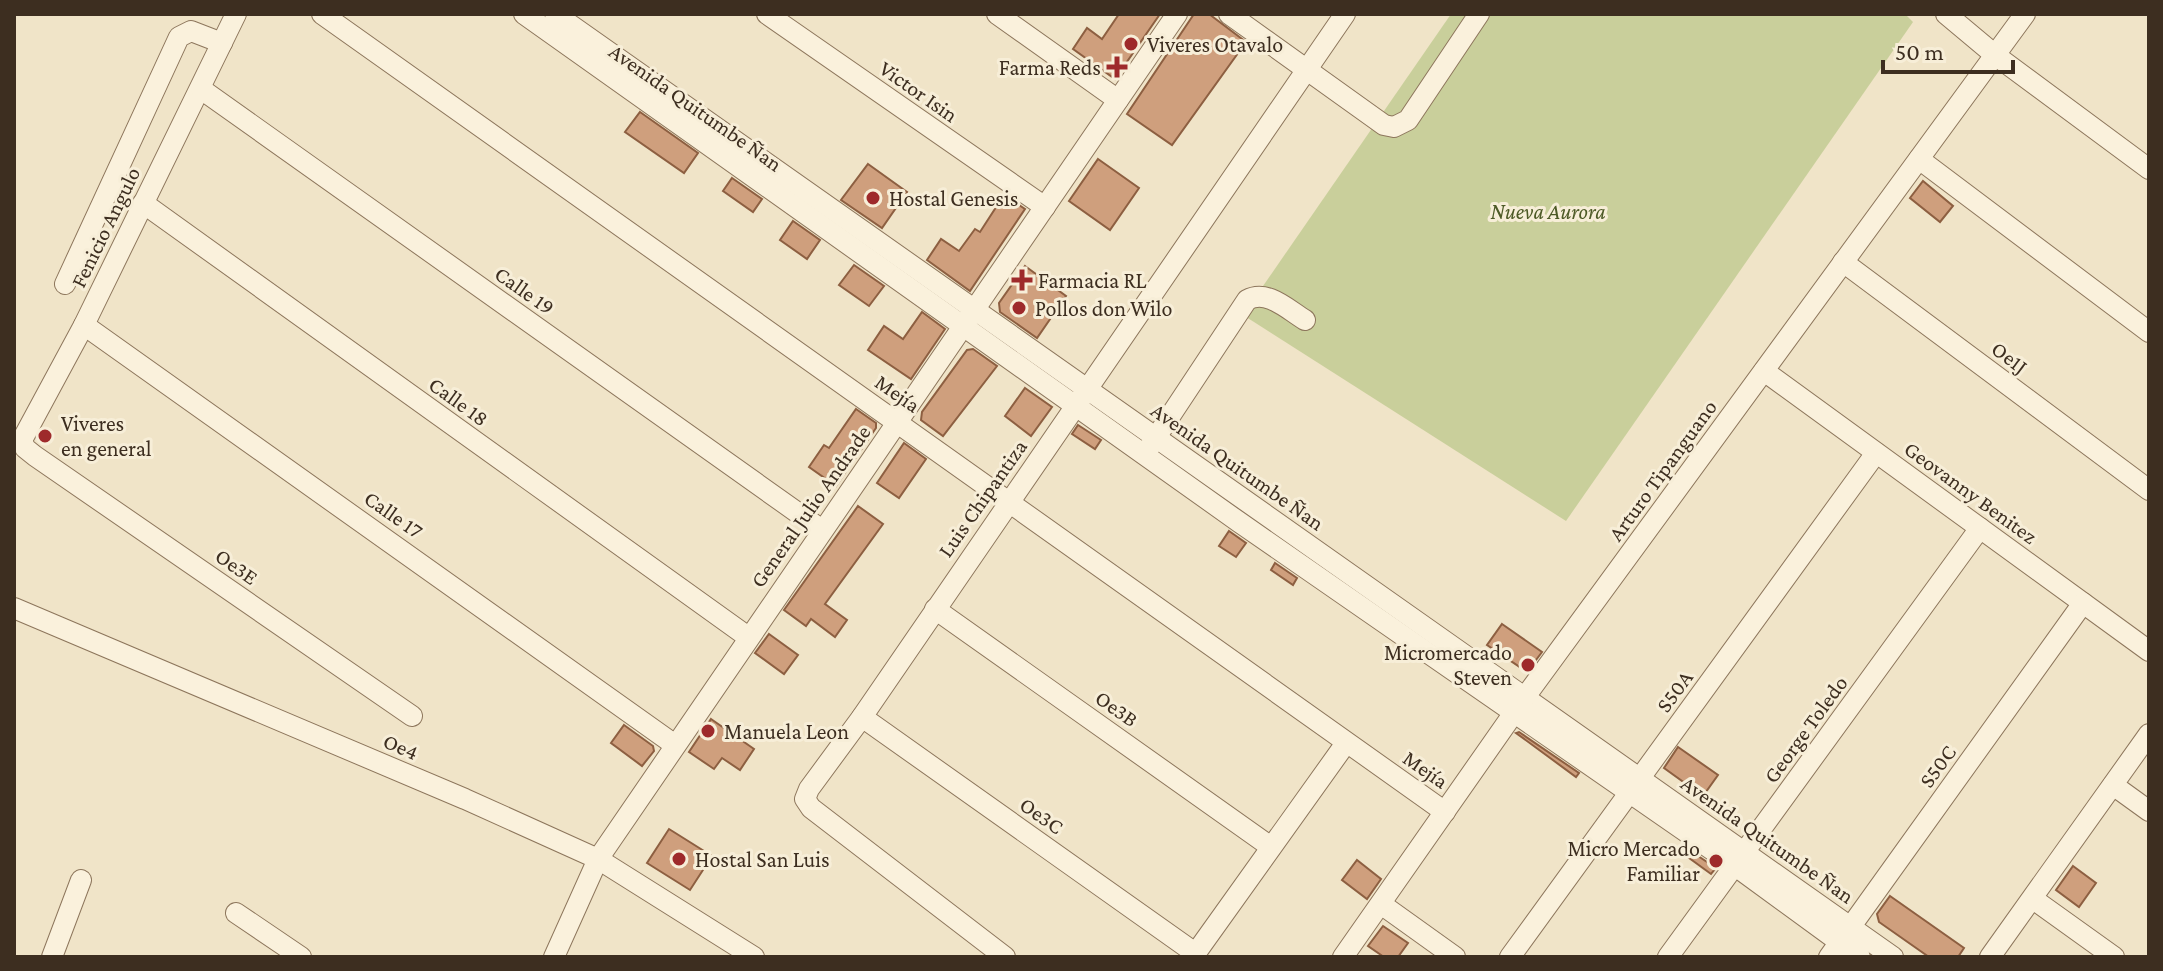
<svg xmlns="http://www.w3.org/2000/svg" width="2163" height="971" font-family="'Crimson Pro',serif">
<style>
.green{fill:#c9cf9b}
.building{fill:#cf9f7d;stroke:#8d5f41;stroke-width:2}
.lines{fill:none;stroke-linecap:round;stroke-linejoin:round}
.minor-casing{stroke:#8d765c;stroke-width:22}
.minor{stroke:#faf1dc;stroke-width:20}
.poi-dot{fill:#9e2a2b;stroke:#f7eed8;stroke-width:3}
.labels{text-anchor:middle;stroke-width:6;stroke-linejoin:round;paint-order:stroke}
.poi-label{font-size:22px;fill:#3d2e20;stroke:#f7eed8;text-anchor:start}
.street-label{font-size:22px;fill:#3d2e20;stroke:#f7eed8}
.park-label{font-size:22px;font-style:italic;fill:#4d5a26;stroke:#f7eed8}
</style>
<rect width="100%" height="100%" fill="#f0e4c8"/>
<polygon class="green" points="1451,14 1905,14 1913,22 1566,521 1243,315"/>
<g class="building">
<polygon points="1119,14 1160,14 1115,79 1073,49 1087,28 1102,39"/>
<polygon points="1194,14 1209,14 1246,42 1172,145 1127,114"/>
<polygon points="640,112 698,153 684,173 625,132"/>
<polygon points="1098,159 1139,188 1110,230 1069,201"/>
<polygon points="868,164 907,192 882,228 841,200"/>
<polygon points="732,178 762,199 753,212 723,191"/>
<polygon points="1923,181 1953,206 1940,222 1910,198"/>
<polygon points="1004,195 1025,209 970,291 927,260 941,239 959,251 975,229 980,232"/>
<polygon points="793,221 820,240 807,259 780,240"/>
<polygon points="854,265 884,286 869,306 839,285"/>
<polygon points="1025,266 1066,296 1037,338 1000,312 999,303"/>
<polygon points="922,312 945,329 911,379 868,350 884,326 903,339"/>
<polygon points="973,349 997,366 943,436 921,420 922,412 967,350"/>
<polygon points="1025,388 1052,407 1031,436 1005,416"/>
<polygon points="856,409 876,423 876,428 836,486 809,467 824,445 829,448"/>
<polygon points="1078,425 1101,440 1095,449 1072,434"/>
<polygon points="904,443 926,459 899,498 877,483"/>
<polygon points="858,506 883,524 825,604 847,620 835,637 811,619 806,626 784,610"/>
<polygon points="1229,531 1246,543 1236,557 1219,546"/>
<polygon points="1275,563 1297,578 1293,585 1271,570"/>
<polygon points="1502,624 1542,652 1527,672 1487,645"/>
<polygon points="769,634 798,655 784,674 755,653"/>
<polygon points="711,719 754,749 740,770 722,758 714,769 689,752"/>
<polygon points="624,725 653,746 654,751 642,766 611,743"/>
<polygon points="1519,732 1579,773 1576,777 1516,733"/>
<polygon points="1678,747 1718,775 1703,796 1664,768"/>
<polygon points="669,829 712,856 690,890 647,863"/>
<polygon points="1689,850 1716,868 1711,874 1685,855"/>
<polygon points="1357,860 1381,879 1367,899 1342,880"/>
<polygon points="2073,866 2096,883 2079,907 2056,890"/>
<polygon points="1890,896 1964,948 1958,957 1929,957 1879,922 1877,914"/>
<polygon points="1383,926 1408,943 1398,957 1384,957 1368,946"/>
</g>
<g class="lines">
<defs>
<g id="minor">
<polyline points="236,14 84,325 22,440 25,448 35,456 412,716"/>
<polyline points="322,14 1445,812"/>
<polyline points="524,14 1239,522 1734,865 1860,957"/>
<polyline points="555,14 1893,957"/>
<polyline points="767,14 1045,207"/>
<polyline points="997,14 1118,100"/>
<polyline points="1229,14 1384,125 1394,127 1408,120 1479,14"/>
<polyline points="1946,14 1995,55 2149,169"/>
<polyline points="201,89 822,530"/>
<polyline points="1919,159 2149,332"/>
<polyline points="143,203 748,637"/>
<polyline points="1843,262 2149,490"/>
<polyline points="65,284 179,37 191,31 222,43"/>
<polyline points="84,325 675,745"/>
<polyline points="1764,371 2149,651"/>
<path d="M1149 448 1247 300C1267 289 1287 309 1305 320"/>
<polyline points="14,608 465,799 598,859 754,957"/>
<polyline points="935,609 1271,847"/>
<polyline points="862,717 1195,953"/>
<polyline points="2113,785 2149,811"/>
<polyline points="2033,899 2114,957"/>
<polyline points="1381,904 1455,957"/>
<polyline points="236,913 301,957"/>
<polyline points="52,957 81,880"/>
<polyline points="554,957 598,859 1177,14"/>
<polyline points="1005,957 811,808 805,799 809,789 862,717 1345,14"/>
<polyline points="1193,957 1346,743"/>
<polyline points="1343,957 1525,697 2025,14"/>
<polyline points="1510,957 1876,453"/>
<polyline points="1668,957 1980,528"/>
<polyline points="1829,957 2083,603"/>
<polyline points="1990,957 2149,734"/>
</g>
</defs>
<use href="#minor" class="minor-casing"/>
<use href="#minor" class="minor"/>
</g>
<g class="poi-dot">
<circle cx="1131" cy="44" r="8"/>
<path d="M1113 55h8v8h8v8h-8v8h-8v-8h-8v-8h8z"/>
<circle cx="873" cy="198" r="8"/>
<path d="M1018 268h8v8h8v8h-8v8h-8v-8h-8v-8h8z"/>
<circle cx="1019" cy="308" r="8"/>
<circle cx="45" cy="436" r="8"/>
<circle cx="1528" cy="665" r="8"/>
<circle cx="708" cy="731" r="8"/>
<circle cx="679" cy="859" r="8"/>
<circle cx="1716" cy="861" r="8"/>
</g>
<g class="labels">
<g class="poi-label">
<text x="1147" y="52">Viveres Otavalo</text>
<text x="1101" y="75" text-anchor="end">Farma Reds</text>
<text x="889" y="206">Hostal Genesis</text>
<text x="1038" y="288">Farmacia RL</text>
<text x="1035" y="316">Pollos don Wilo</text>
<text x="61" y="431">Viveres<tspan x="61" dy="25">en general</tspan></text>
<text x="1512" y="660" text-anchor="end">Micromercado<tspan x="1512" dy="25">Steven</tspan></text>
<text x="724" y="739">Manuela Leon</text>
<text x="1700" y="856" text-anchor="end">Micro Mercado<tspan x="1700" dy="25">Familiar</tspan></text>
<text x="695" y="867">Hostal San Luis</text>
</g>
<g class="street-label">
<text transform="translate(919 91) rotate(35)" y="8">Victor Isin</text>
<text transform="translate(696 107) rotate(35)" y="8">Avenida Quitumbe Ñan</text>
<text transform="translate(105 227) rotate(-64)" y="8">Fenicio Angulo</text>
<text transform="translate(525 290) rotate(35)" y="8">Calle 19</text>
<text transform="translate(2010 357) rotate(37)" y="8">Oe1J</text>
<text transform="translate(898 393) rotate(35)" y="8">Mejía</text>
<text transform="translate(459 401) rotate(36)" y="8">Calle 18</text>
<text transform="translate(1238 466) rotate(35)" y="8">Avenida Quitumbe Ñan</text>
<text transform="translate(1662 470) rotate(-54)" y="8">Arturo Tipanguano</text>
<text transform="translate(1971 492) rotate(36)" y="8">Geovanny Benitez</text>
<text transform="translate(982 498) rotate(-55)" y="8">Luis Chipantiza</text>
<text transform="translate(810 506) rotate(-55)" y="8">General Julio Andrade</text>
<text transform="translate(394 514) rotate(35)" y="8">Calle 17</text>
<text transform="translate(237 566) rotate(35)" y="8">Oe3E</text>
<text transform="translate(1674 691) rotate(-54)" y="8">S50A</text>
<text transform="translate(1117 708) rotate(35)" y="8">Oe3B</text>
<text transform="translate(1805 729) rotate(-54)" y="8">George Toledo</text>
<text transform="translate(401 746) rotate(23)" y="8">Oe4</text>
<text transform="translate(1937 766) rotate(-54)" y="8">S50C</text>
<text transform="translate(1426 769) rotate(35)" y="8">Mejía</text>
<text transform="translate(1042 815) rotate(35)" y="8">Oe3C</text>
<text transform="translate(1768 839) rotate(35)" y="8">Avenida Quitumbe Ñan</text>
</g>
<g class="park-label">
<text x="1548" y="219">Nueva Aurora</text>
</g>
</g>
<rect width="2163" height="971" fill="none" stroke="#3d2e20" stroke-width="32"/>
<path d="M1883 60v12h130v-12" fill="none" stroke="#3d2e20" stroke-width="4"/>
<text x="1895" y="60" font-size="24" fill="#3d2e20" stroke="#f7eed8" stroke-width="6" paint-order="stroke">50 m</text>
</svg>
